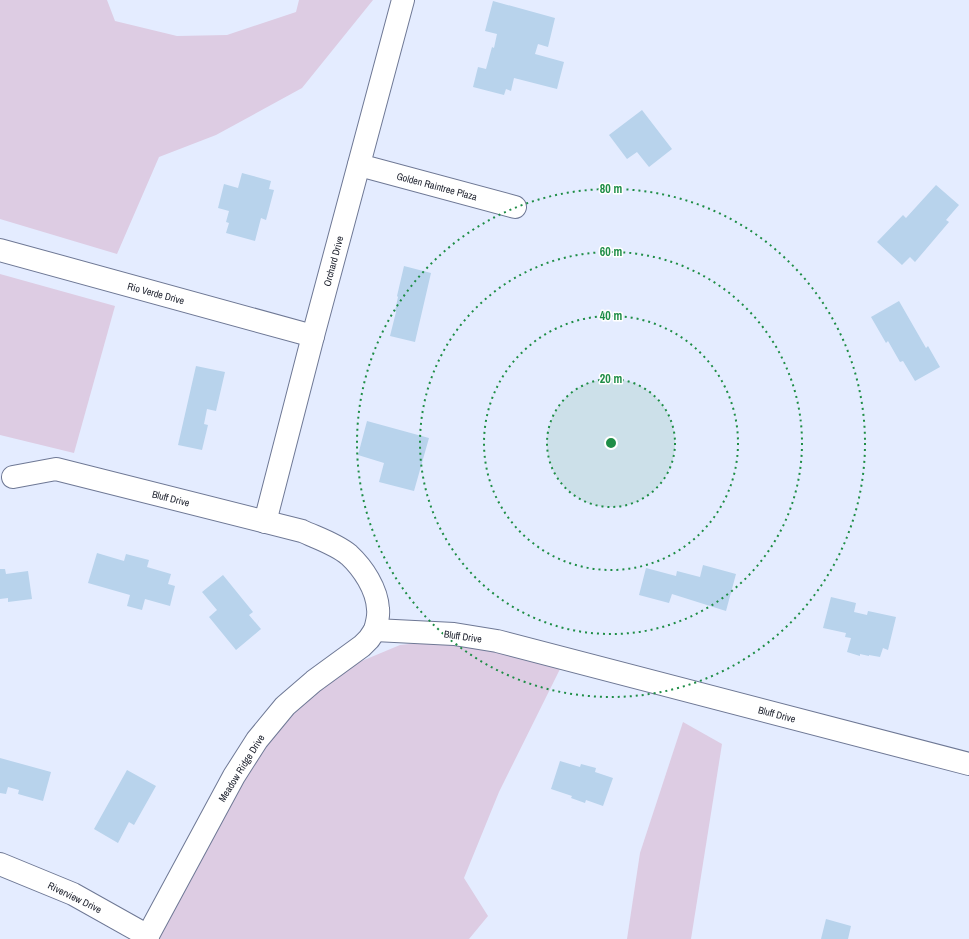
<svg xmlns="http://www.w3.org/2000/svg" width="969" height="939" font-family="'Archivo Narrow',sans-serif">
<style>
.green{fill:#ddcce3}
.building{fill:#b8d3ec}
.lines{fill:none;stroke-linecap:round;stroke-linejoin:round}
.minor-casing{stroke:#6e7895;stroke-width:24}
.minor{stroke:#fff;stroke-width:22}
.ring{fill:none;stroke:#1e8d46;stroke-width:2;stroke-dasharray:2 4}
.labels{text-anchor:middle;stroke-width:3;stroke-linejoin:round;paint-order:stroke}
.street-label{font-size:10px;fill:#212531;stroke:#fff}
.centre{fill:#1e8d46;stroke:#fff;stroke-width:2}
.ring-label{font-size:12px;text-anchor:middle;font-weight:bold;fill:#1e8d46;stroke:#fff;stroke-width:3;stroke-linejoin:round;paint-order:stroke}
</style>
<rect width="100%" height="100%" fill="#e4ecff"/>
<g class="green">
<polygon points="0,0 107,0 115,21 177,36 227,35 296,12 299,0 373,0 302,88 216,135 159,157 117,254 0,219"/>
<polygon points="0,274 115,306 74,453 0,435"/>
<polygon points="419,643 453,643 497,650 561,667 499,792 464,878 488,916 469,939 158,939 244,780 269,743 297,710 321,689 357,663 400,645"/>
<polygon points="683,722 722,744 691,939 627,939 640,853"/>
</g>
<g class="building">
<polygon points="493,1 555,18 548,47 538,44 535,54 564,62 557,89 514,78 511,91 506,89 504,95 473,87 478,67 486,69 492,47 494,48 497,34 485,31"/>
<polygon points="642,110 672,149 649,167 637,152 627,159 609,135"/>
<polygon points="242,173 271,181 269,189 274,190 266,220 261,218 255,241 226,233 229,223 226,222 229,211 218,208 224,184 238,188"/>
<polygon points="936,185 959,205 946,220 949,222 915,262 910,257 902,265 877,242 903,215 906,218"/>
<polygon points="404,266 431,273 415,342 390,336 396,312 395,311 398,297 397,296"/>
<polygon points="899,301 926,348 928,346 940,367 915,381 903,361 900,362 888,341 886,343 871,317"/>
<polygon points="196,366 225,372 216,411 207,409 204,424 208,425 202,450 178,445"/>
<polygon points="367,421 429,438 414,491 379,482 384,463 358,455"/>
<polygon points="97,553 124,561 126,554 149,560 147,567 171,574 168,584 175,586 170,606 145,599 142,610 127,606 130,595 88,583"/>
<polygon points="703,565 736,574 726,611 672,594 669,603 639,595 646,568 676,576 677,571 700,577"/>
<polygon points="0,569 5,569 6,574 28,571 32,599 8,602 8,598 0,599"/>
<polygon points="223,575 253,612 249,615 261,629 236,650 209,617 217,610 202,592"/>
<polygon points="831,597 856,603 854,612 867,615 868,611 896,617 888,650 883,648 880,657 869,655 869,656 860,654 860,656 847,652 851,638 845,637 846,633 823,628"/>
<polygon points="0,758 51,772 43,801 18,794 19,790 8,787 6,794 0,793"/>
<polygon points="560,761 580,767 581,764 596,768 595,772 613,778 603,806 586,800 585,803 571,798 572,796 551,789"/>
<polygon points="127,770 156,786 134,825 129,822 118,843 94,829"/>
<polygon points="826,919 851,926 848,939 821,939"/>
</g>
<g class="lines">
<defs>
<g id="minor">
<polyline points="359,165 515,207"/>
<polyline points="0,250 313,336"/>
<path d="M13 477 56 469 302 531C317 538 336 544 349 555 363 568 377 589 378 609 379 616 377 623 375 630L454 634 497 641 969 764"/>
<polyline points="265,522 313,336 403,0"/>
<polyline points="0,864 73,894 148,936"/>
<polyline points="146,939 234,776 257,740 285,706 314,681 362,646 369,639 375,630"/>
</g>
</defs>
<use href="#minor" class="minor-casing"/>
<use href="#minor" class="minor"/>
</g>
<circle cx="611" cy="443" r="64" fill="#1e8d46" fill-opacity=".12"/>
<g class="ring">
<circle cx="611" cy="443" r="64"/>
<circle cx="611" cy="443" r="127"/>
<circle cx="611" cy="443" r="191"/>
<circle cx="611" cy="443" r="254"/>
</g>
<g class="labels">
<g class="street-label">
<text transform="translate(437 186) rotate(15)" y="4">Golden Raintree Plaza</text>
<text transform="translate(333 261) rotate(-75)" y="4">Orchard Drive</text>
<text transform="translate(156 293) rotate(15)" y="4">Rio Verde Drive</text>
<text transform="translate(171 498) rotate(14)" y="4">Bluff Drive</text>
<text transform="translate(463 636) rotate(8)" y="4">Bluff Drive</text>
<text transform="translate(777 714) rotate(15)" y="4">Bluff Drive</text>
<text transform="translate(241 768) rotate(-58)" y="4">Meadow Ridge Drive</text>
<text transform="translate(75 897) rotate(26)" y="4">Riverview Drive</text>
</g>
</g>
<circle cx="611" cy="443" r="6" class="centre"/>
<g class="ring-label">
<text x="611" y="193">80 m</text>
<text x="611" y="256">60 m</text>
<text x="611" y="320">40 m</text>
<text x="611" y="383">20 m</text>
</g>
</svg>
